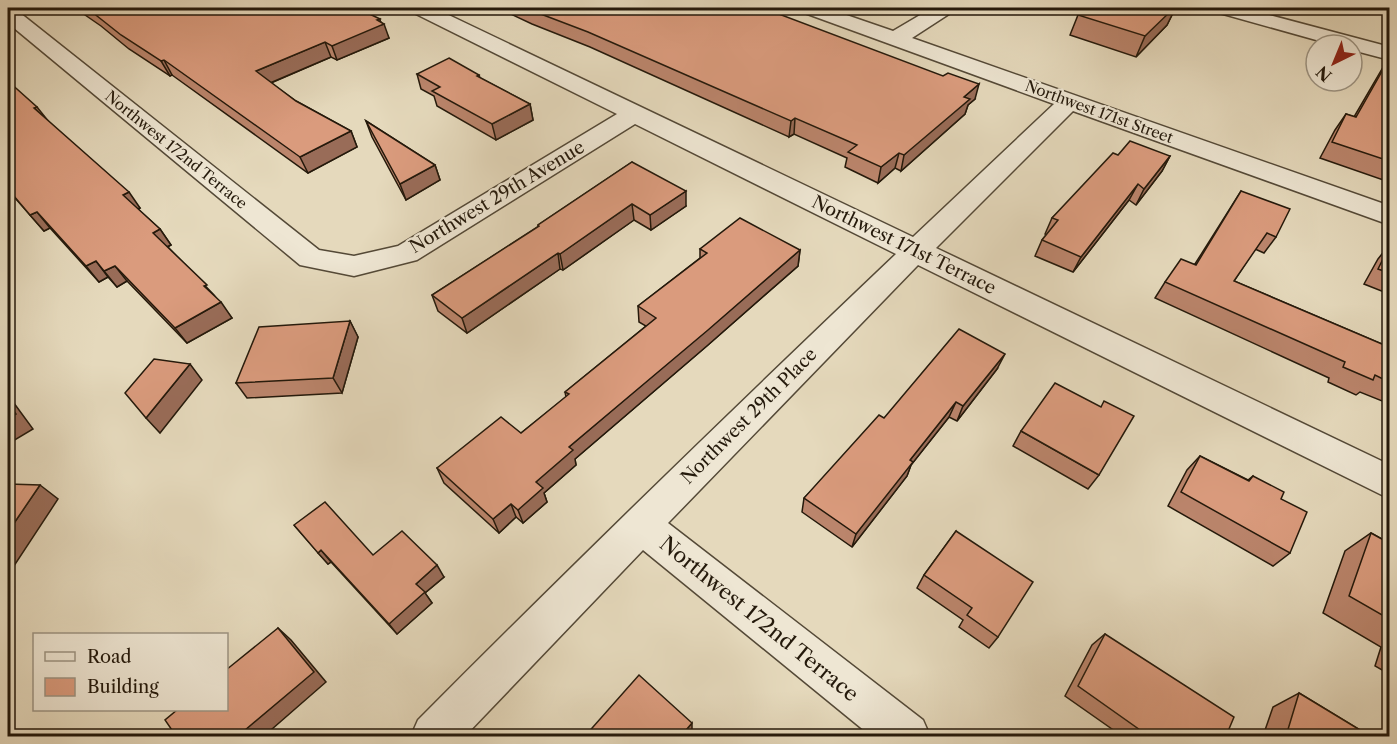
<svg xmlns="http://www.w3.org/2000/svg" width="1397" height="744" font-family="'Libre Caslon Text',serif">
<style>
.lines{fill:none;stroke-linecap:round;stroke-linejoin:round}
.minor-casing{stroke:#544937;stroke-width:3}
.minor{fill:#eee6d3;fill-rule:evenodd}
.wall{fill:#bb856c;stroke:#24190b;stroke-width:1.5}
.shaded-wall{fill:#996c58;stroke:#24190b;stroke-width:1.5}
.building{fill:#da9b7d;stroke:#24190b;stroke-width:1.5}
.labels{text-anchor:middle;stroke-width:4.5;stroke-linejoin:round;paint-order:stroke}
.far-street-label{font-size:15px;fill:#24190b;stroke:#eee6d3}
.street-label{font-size:18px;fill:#24190b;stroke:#eee6d3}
.near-street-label{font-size:21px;fill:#24190b;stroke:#eee6d3}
</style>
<rect width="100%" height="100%" fill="#e5d9bc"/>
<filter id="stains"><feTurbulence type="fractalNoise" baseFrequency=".00333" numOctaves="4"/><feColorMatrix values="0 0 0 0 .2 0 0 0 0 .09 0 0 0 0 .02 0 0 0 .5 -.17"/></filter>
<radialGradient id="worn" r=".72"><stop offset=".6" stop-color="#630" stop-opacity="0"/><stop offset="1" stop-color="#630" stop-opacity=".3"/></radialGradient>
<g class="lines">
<defs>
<g id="minor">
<path d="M8 8 15 9 319 250 354 256 398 246 617 114 412 12 410 8H434L913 237 1054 104 802 12 799 8H826L893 31 932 8H954L952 12 912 38 1390 206V225L1073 111 936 248 1390 465V499L918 265 668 523 923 720 930 736H871L643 550 465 736H411L418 720C575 562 734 408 896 254L635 124 417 260 354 276 300 265 8 23Z"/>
<polygon points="1213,8 1243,8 1390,47 1390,60 1352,50 1352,45 1334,45 1216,12"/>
</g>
</defs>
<use href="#minor" class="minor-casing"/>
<use href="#minor" class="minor"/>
</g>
<g class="wall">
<polygon points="75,8 357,8 381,22 389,38 337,60 331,57 271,83 296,101 351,131 357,147 308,173 172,75 170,76 129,49 101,26"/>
<polygon points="498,8 763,8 975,99 968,105 965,114 901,171 895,168 878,183 845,167 847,158 794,134 789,137 590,47 532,24"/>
<polygon points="1086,8 1177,8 1174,11 1167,25 1136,57 1070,35 1078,15"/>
<polygon points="1389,57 1389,182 1320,158 1335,130 1346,114 1354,117"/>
<polygon points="417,74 479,75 480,78 530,104 533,120 496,140 437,106 434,96 421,89"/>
<polygon points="8,79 12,85 46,119 140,208 138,209 160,229 171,245 168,247 214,295 232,318 187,343 127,281 117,287 108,277 99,282 50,228 44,231 8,190"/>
<polygon points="366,121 435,165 440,180 406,200 372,137"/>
<polygon points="1118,155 1170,156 1162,171 1136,205 1129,200 1073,272 1035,256 1042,240 1046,235 1045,234 1052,218"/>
<polygon points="632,162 686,206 651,230 634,220 563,270 560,269 467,333 438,311 432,295 538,227 538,225"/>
<polygon points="1241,191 1276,237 1264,253 1255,249 1234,281 1389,347 1389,395 1382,401 1360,392 1356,395 1328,382 1329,378 1155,298 1165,282 1195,264"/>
<polygon points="1389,245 1389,294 1364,284 1378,259"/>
<polygon points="700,249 800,250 798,266 708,345 575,459 576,465 544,493 547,502 523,523 516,517 499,533 444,483 437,468 521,433 566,397 565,392 646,326 639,322 638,306 700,258"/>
<polygon points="350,321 358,337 342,393 247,398 236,383"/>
<polygon points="997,369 957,421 949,417 911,465 907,476 852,547 802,512 804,498 884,418"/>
<polygon points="1021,431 1099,475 1088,489 1013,446"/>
<polygon points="1200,456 1248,480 1253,476 1290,553 1273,566 1168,506 1187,470"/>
<polygon points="294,525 373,555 444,577 425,593 432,603 397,634 331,562 328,564"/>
<polygon points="956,531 998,637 989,648 959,627 963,620 917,588 924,575"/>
<polygon points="1371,533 1389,543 1389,674 1375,666 1381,647 1323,613 1345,551"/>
<polygon points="1105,634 1226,736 1122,736 1065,696 1092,645"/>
<polygon points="1299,693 1370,736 1263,736 1273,707"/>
</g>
<g class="shaded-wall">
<polygon points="1168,8 1177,8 1174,11 1167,25 1136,57 1145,36"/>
<polygon points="380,19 381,25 384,24 389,38 337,60 332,46"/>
<polygon points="325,42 331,57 263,86 256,71"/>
<polygon points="164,60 172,75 170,76 161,61"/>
<polygon points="979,84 975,99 968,105 965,114 901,171 904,155 964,97"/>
<polygon points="530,104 533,120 496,140 492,124"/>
<polygon points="37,107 49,122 34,108"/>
<polygon points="795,118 794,134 789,137 791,121"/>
<polygon points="351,131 357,147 308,173 300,157"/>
<polygon points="899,153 895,168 878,183 881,167"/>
<polygon points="1170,156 1162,171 1136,205 1144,189"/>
<polygon points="435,165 440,180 406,200 400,184"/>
<polygon points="1138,184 1129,200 1073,272 1081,257"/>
<polygon points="686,191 686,206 651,230 650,215"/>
<polygon points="129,192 140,208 135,210 123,195"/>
<polygon points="632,204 634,220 563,270 560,254"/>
<polygon points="37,212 50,228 44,231 30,215"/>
<polygon points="160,229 171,245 164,248 153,233"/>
<polygon points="800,250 798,266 708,345 575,459 576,465 544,493 547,502 523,523 518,510 536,482 569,447"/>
<polygon points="558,253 560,269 467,333 462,318"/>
<polygon points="96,261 108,277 99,282 86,266"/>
<polygon points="115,266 127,281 117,287 104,271"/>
<polygon points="221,302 232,318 187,343 175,328"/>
<polygon points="350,321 358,337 342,393 333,378"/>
<polygon points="1005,354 997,369 957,421 963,406"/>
<polygon points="190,364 202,380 160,433 146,418"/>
<polygon points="8,395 33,429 8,444"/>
<polygon points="956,402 949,417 911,465 907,476 852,547 856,534 910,460"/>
<polygon points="40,485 58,499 8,575 8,532"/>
<polygon points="511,504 516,517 499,533 493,519"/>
<polygon points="321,550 331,562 328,564 318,553"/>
<polygon points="437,565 444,577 425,593 432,603 397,634 389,624 416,584"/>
<polygon points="278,628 291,640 326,682 264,736 238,736"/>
<polygon points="692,723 692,732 689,736 681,736"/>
</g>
<g class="building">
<polygon points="87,8 357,8 380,19 377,20 384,24 332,46 325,42 256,71 296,101 351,131 300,157 164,60 161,61 121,35"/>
<polygon points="525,8 763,8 943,76 948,73 979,84 964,97 970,99 904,155 899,153 881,167 848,152 857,145 795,118 791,121 588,32"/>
<polygon points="1086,8 1174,8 1145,36 1078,15"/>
<polygon points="449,58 479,75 477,76 530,104 492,124 432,91 440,87 417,74"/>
<polygon points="1389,59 1389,161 1332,142 1346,114 1356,117"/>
<polygon points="8,81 37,107 34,108 129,192 123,195 160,229 153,233 207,285 204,286 221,302 175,328 115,266 104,271 96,261 86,266 37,212 30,215 8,189"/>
<polygon points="366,121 435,165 400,184"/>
<polygon points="1130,141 1170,156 1144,189 1138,184 1081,257 1042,240 1058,220 1052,218 1113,153 1118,155"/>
<polygon points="632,162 686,191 650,215 632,204 560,254 558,253 462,318 432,295 539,226 538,225"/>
<polygon points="1241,191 1290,209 1276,237 1267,233 1234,281 1389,347 1389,382 1375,375 1373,380 1343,367 1345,362 1165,282 1181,259 1196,265"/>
<polygon points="740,218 800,250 708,330 569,447 573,450 536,482 543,488 518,510 511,504 493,519 437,468 501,417 521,433 569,394 565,392 656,318 638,306 707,253 700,249"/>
<polygon points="1389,247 1389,273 1378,269"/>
<polygon points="350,321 333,378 236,383 259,327"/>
<polygon points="959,329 1005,354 963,406 956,402 910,460 913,462 856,534 804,498 879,415 884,418"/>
<polygon points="154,359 190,364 146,418 125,393"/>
<polygon points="1055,383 1101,407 1104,401 1134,416 1099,475 1021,431"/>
<polygon points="8,403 16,414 8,419"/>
<polygon points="1200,456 1249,481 1253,476 1284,492 1281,499 1307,512 1290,553 1181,492"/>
<polygon points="8,484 40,485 8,532"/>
<polygon points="325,502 373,555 402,531 437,565 416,584 425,592 389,624 321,550 318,553 294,525"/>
<polygon points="956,531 1033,582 998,637 967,615 972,608 924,575"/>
<polygon points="1371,533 1389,543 1389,619 1349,596"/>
<polygon points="278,628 314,672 238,736 176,736 165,720 177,710 226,710 226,670"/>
<polygon points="1105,634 1234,717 1226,736 1137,736 1140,730 1078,686"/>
<polygon points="639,675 692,723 681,736 585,736"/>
<polygon points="1299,693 1370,736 1286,736"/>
</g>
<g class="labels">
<g class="far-street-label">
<text transform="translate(1099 112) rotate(20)" y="5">Northwest 171st Street</text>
<text transform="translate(176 150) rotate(39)" y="5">Northwest 172nd Terrace</text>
</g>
<g class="street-label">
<text transform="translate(497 197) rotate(-31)" y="6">Northwest 29th Avenue</text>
<text transform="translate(904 245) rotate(26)" y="6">Northwest 171st Terrace</text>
<text transform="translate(749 416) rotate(-45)" y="6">Northwest 29th Place</text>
</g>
<g class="near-street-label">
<text transform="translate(759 619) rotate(39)" y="7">Northwest 172nd Terrace</text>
</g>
</g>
<rect width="1397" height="744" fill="none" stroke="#e5d9bc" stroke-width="30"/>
<rect x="9" y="9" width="1379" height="726" fill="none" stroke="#24190b" stroke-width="3"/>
<rect x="15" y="15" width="1367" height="714" fill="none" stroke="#24190b" stroke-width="1.5"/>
<rect x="33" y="633" width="195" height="78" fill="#eee6d3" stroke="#9d9483" stroke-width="1.5"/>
<rect x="45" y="652" width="30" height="9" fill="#eee6d3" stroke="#9d9483" stroke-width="1.5"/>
<text x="87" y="663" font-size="18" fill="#24190b">Road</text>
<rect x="45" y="678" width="30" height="18" fill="#da9b7d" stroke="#9d9483" stroke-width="1.5"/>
<text x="87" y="693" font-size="18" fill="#24190b">Building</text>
<g transform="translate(1334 63) rotate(223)"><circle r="28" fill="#eee6d3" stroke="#9d9483" stroke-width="1.5"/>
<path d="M0-4.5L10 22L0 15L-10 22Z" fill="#8f2418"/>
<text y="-9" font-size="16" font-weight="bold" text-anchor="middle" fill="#24190b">N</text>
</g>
<rect width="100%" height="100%" filter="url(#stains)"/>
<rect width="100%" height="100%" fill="url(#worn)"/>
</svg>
